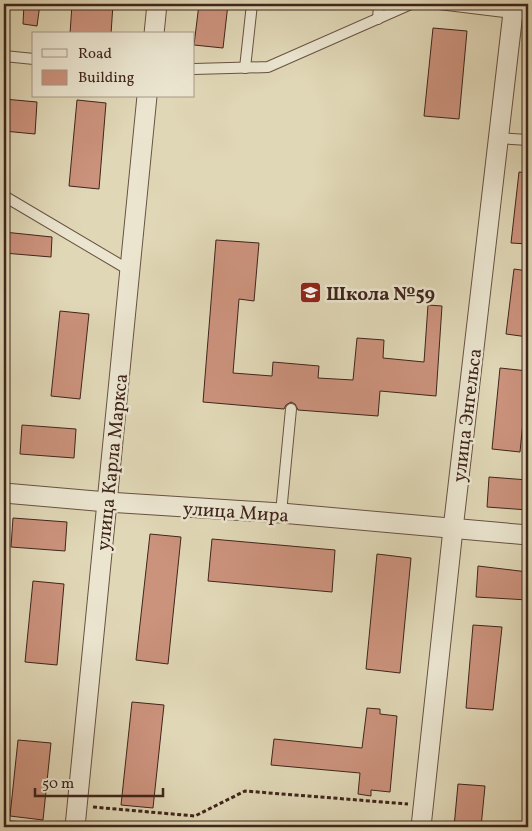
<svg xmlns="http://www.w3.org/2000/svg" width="532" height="831" font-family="Vollkorn,serif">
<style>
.building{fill:#cb927c;stroke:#3f251b}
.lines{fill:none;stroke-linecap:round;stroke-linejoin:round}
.lane-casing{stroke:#675242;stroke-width:12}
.street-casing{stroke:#675242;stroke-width:21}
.path{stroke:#3f251b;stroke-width:3;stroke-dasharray:4 2.5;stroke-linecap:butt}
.lane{stroke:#ebe5d0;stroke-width:10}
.street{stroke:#ebe5d0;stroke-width:19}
.labels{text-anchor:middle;stroke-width:5;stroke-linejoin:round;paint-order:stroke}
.poi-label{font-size:19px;font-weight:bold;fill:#3f251b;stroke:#ebe5d0;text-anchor:start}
.street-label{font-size:19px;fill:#3f251b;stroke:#ebe5d0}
</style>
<rect width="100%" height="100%" fill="#e0d7b6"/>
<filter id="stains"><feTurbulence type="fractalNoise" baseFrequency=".004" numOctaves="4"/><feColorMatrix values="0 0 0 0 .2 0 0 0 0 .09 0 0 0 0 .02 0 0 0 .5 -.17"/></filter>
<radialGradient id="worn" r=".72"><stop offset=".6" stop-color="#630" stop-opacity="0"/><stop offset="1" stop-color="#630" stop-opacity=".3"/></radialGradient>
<g class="building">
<polygon points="24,4 40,4 37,26 23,24"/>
<polygon points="72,4 113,4 111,34 70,34"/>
<polygon points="199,4 228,4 223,48 194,45"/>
<polygon points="433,28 467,31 459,119 424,116"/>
<polygon points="4,99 37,102 35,134 4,131"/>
<polygon points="77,100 106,103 99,189 69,186"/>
<polygon points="519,172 528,173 528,244 511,243"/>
<polygon points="4,232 52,237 51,257 4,253"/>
<polygon points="216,240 259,243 254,301 239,299 233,373 272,376 273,362 319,366 318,378 353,380 357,338 384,340 383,358 424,362 428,305 442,306 436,396 380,391 378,416 298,410 295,404 291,402 286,405 284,409 203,402"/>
<polygon points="514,269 528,271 528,337 506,334"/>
<polygon points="60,311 89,314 80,399 51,396"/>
<polygon points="500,368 528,371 520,452 492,449"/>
<polygon points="22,425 76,429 74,458 20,454"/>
<polygon points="489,477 528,480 528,510 487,507"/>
<polygon points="13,518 67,522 65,551 11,547"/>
<polygon points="150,534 181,537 168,664 136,660"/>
<polygon points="212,539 335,550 332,592 208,581"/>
<polygon points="377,554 411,558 400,673 366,669"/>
<polygon points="478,566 528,572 528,600 476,597"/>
<polygon points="33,581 64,584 57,665 25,662"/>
<polygon points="473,625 502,627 493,710 466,708"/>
<polygon points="132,702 164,705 153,808 121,805"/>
<polygon points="367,708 380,709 380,714 397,716 390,792 371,790 371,796 358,794 360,773 271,765 274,739 362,748"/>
<polygon points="18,740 51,743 43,820 10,816"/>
<polygon points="458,784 485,786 481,827 454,827"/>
</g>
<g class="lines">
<defs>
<g id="lane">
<polyline points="439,4 513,13"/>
<polyline points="378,19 379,4"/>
<polyline points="4,56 34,59"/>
<polyline points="245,68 252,4"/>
<polyline points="194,69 268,67 411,4"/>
<polyline points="498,138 528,140"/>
<polyline points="4,196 129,270"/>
<polyline points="281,513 291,409"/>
<polyline points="4,826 17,827"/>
</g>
<g id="street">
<polyline points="154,34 157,4"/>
<polyline points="4,493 107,502 281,513 528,535"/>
<polyline points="75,827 147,96"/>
<polyline points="421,827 453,529 514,4"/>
</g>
</defs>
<use href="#lane" class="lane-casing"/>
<use href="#street" class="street-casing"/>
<polyline class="path" points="93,807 195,816 245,791 408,804"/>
<use href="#lane" class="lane"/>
<use href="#street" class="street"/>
</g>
<defs>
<symbol id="school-square" viewBox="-11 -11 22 22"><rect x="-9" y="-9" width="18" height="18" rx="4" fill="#8f2418" stroke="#ebe5d0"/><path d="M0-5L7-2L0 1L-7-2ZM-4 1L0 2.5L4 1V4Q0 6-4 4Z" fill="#fff"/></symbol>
</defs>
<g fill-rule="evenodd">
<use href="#school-square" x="298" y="280" width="25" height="25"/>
</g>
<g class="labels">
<g class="poi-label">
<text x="326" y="300">Школа №59</text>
</g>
<g class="street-label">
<text transform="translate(466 415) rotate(-83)" y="7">улица Энгельса</text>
<text transform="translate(111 462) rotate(-84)" y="7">улица Карла Маркса</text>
<text transform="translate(236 511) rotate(4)" y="7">улица Мира</text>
</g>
</g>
<rect width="532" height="831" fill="none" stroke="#e0d7b6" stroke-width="20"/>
<rect x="5" y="5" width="522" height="821" fill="none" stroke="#3f251b" stroke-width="2.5"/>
<rect x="10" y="10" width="512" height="811" fill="none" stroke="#3f251b"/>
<rect x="32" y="32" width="162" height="65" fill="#ebe5d0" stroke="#a69888"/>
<rect x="42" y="49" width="25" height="8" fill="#ebe5d0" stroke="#a69888"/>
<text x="78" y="58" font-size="15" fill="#3f251b">Road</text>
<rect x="42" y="70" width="25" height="15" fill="#cb927c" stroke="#a69888"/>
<text x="78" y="82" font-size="15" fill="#3f251b">Building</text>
<path d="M35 788v8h128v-8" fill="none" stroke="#3f251b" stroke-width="2.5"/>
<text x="42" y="788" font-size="15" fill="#3f251b" stroke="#ebe5d0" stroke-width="4" paint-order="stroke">50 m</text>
<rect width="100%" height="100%" filter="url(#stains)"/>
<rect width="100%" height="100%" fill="url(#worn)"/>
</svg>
